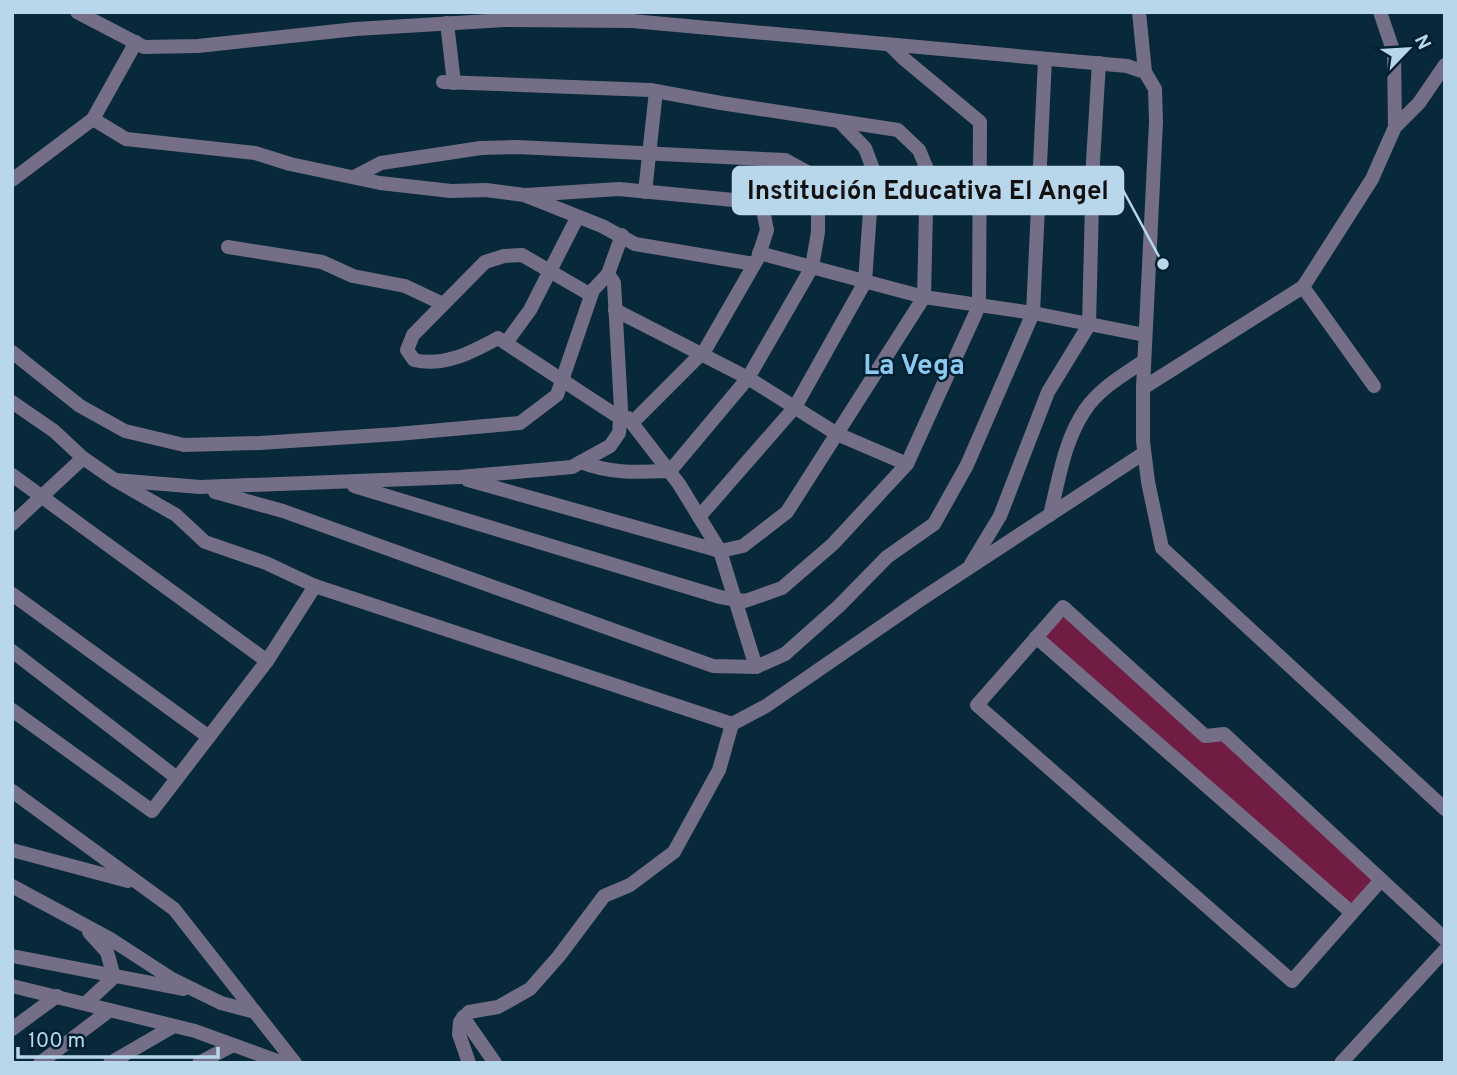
<svg xmlns="http://www.w3.org/2000/svg" width="1457" height="1075" font-family="Overpass,sans-serif">
<style>
.green{fill:#711c43}
.lines{fill:none;stroke-linecap:round;stroke-linejoin:round}
.minor{stroke:#746e86;stroke-width:14}
.labels{text-anchor:middle;stroke-width:5;stroke-linejoin:round;paint-order:stroke}
.quarter-label{font-size:28px;font-weight:bold;fill:#8cc9ef;stroke:#001f30}
.leader{fill:none;stroke:#b9d7ea;stroke-width:2.5}
.callout-dot{fill:#b9d7ea;stroke:#001f30;stroke-width:2.5}
.callout{fill:#b9d7ea;stroke:#b9d7ea;stroke-width:2.5}
.callout-label{font-size:26px;text-anchor:middle;font-weight:bold;fill:#111}
</style>
<rect width="100%" height="100%" fill="#08293a"/>
<polygon class="green" points="1064,617 1202,741 1221,740 1374,881 1350,906 1043,636"/>
<g class="lines">
<g class="minor">
<polyline points="77,12 144,47 198,46 356,29 505,20 632,21 1127,66 1145,72 1155,89 1156,122 1143,388 1143,441 1148,482 1162,548 1445,809"/>
<polyline points="1139,12 1145,72"/>
<polyline points="447,23 454,83"/>
<polyline points="443,82 650,90 721,103 898,130 919,150 927,169 924,297 787,512 743,546 720,551 468,480"/>
<polyline points="93,119 126,139 255,153 290,164 380,183 451,191 486,190 524,195 602,226 635,244 754,264"/>
<polyline points="1395,127 1419,103 1445,65"/>
<path d="M354 177 381 163 481 148 517 147 785 160 807 172 818 200V232L812 267 748 378 670 471C639 472 610 474 581 462"/>
<polyline points="12,180 93,119 136,42"/>
<polyline points="645,192 656,91"/>
<polyline points="526,195 619,189 744,201 763,210 767,230 758,258 705,350 632,423"/>
<polyline points="228,247 322,262 353,276 405,286 443,304"/>
<polyline points="759,253 924,297 1033,313 1145,335"/>
<polyline points="608,274 622,235"/>
<polyline points="1303,287 1374,386"/>
<path d="M591 295 522 255 504 256 485 262 413 335 407 350 414 360C445 367 472 352 498 338L620 418"/>
<polyline points="615,310 748,378 837,434 907,464"/>
<polyline points="506,343 530,310 577,218"/>
<polyline points="12,352 80,406 125,431 184,445 260,443 397,434 520,423 557,395 593,290 608,274 614,283 621,409 619,433 610,446 572,467 460,477 200,487 115,480"/>
<polyline points="1143,388 1303,287 1372,179 1395,127 1394,53 1380,12"/>
<polyline points="12,402 54,431 83,458 115,480 176,515 205,542 266,563 315,586"/>
<polyline points="628,418 679,484 720,551 756,667"/>
<polyline points="12,475 267,661"/>
<polyline points="354,486 720,597 745,601 782,588 833,544 907,464 979,306 980,122 903,58 890,45"/>
<polyline points="215,492 283,511 713,666 756,667 785,654 839,606 887,557 934,524 967,465 1033,313 1045,59"/>
<path d="M1050 515C1059 479 1064 441 1085 410 1099 389 1123 375 1144 361"/>
<polyline points="699,517 795,407 865,282 873,169 865,148 839,121"/>
<polyline points="12,524 83,458"/>
<polyline points="971,564 1000,516 1048,392 1089,325 1093,161 1099,63"/>
<polyline points="12,594 209,737"/>
<polyline points="1036,637 1352,913"/>
<polyline points="12,651 177,778"/>
<polyline points="12,710 152,811 267,661 315,586 732,724 766,706 923,598 1144,453"/>
<polyline points="12,791 174,909 295,1063"/>
<polyline points="12,850 128,881"/>
<polyline points="1381,880 1292,981 977,705 1063,607 1205,736 1224,734 1445,939"/>
<polyline points="12,886 112,940 172,979 221,1003 255,1012"/>
<polyline points="12,956 183,989"/>
<polyline points="12,986 195,1031 283,1063"/>
<polyline points="86,1003 114,977 107,952 89,932"/>
<polyline points="463,1017 495,1063"/>
<polyline points="12,1029 57,996"/>
<polyline points="40,1063 110,1010"/>
<polyline points="110,1063 174,1026"/>
<polyline points="199,1063 233,1045"/>
<polyline points="469,1063 459,1034 460,1022 469,1012 498,1007 530,989 559,956 604,896 630,885 674,852 719,770 732,724"/>
<polyline points="1341,1063 1445,950"/>
</g>
</g>
<g class="labels">
<g class="quarter-label">
<text x="914" y="374">La Vega</text>
</g>
</g>
<path class="leader" d="M1163 264L1123 190"/>
<circle class="callout-dot" cx="1163" cy="264" r="7"/>
<rect class="callout" x="733" y="167" width="390" height="47" rx="7"/>
<g class="callout-label">
<text x="928" y="199">Institución Educativa El Angel</text>
</g>
<rect width="1457" height="1075" fill="none" stroke="#b9d7ea" stroke-width="28"/>
<g transform="translate(1408 49) rotate(65)" stroke="#001f30" stroke-width="5" paint-order="stroke">
<path d="M0-5L12 26L0 18L-12 26Z" fill="#b9d7ea"/>
<text y="-10" font-size="19" font-weight="bold" text-anchor="middle" fill="#b9d7ea">N</text>
</g>
<path d="M18 1047v10h200v-10" fill="none" stroke="#b9d7ea" stroke-width="3.5"/>
<text x="28" y="1047" font-size="21" fill="#b9d7ea" stroke="#001f30" stroke-width="5" paint-order="stroke">100 m</text>
</svg>
